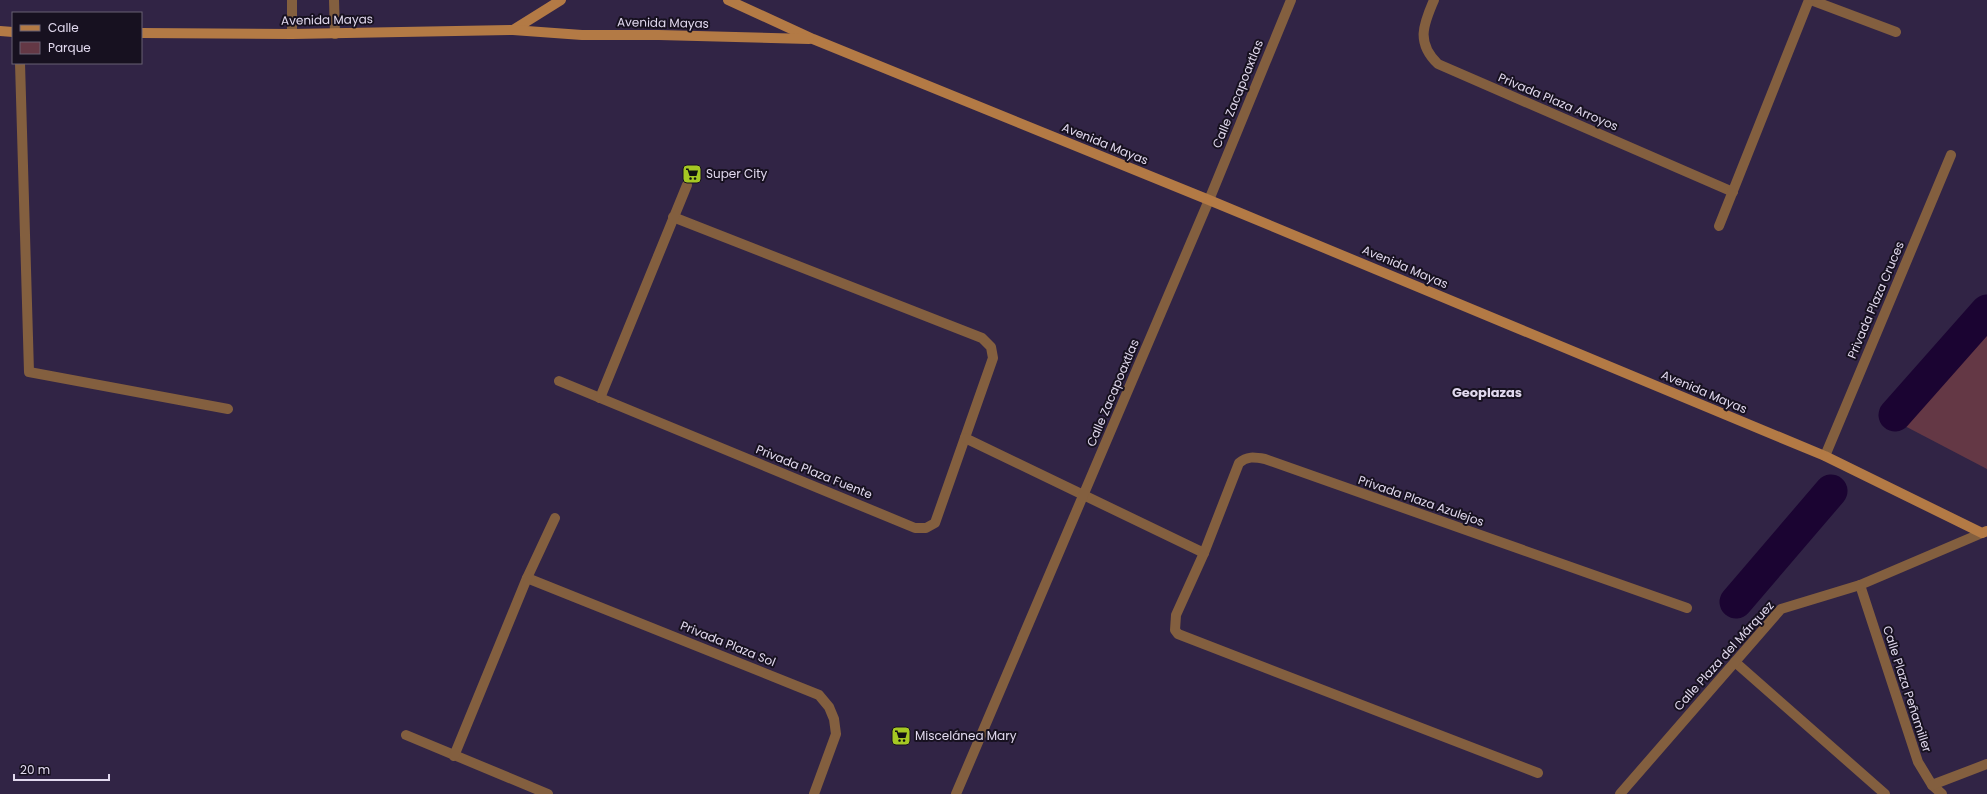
<svg xmlns="http://www.w3.org/2000/svg" width="1987" height="794" font-family="Poppins,sans-serif">
<style>
.green{fill:#643845}
.lines{fill:none;stroke-linecap:round;stroke-linejoin:round}
.canal{stroke:#1b0432;stroke-width:33}
.lane{stroke:#835f3f;stroke-width:10}
.street{stroke:#835f3f;stroke-width:10}
.secondary{stroke:#b37a45;stroke-width:10}
.labels{text-anchor:middle;stroke-width:4;stroke-linejoin:round;paint-order:stroke}
.street-label{font-size:12px;fill:#e1d9ee;stroke:#171120}
.poi-label{font-size:12px;fill:#e1d9ee;stroke:#171120;text-anchor:start}
.neighbourhood-label{font-size:13px;font-weight:bold;fill:#e1d9ee;stroke:#171120}
</style>
<rect width="100%" height="100%" fill="#312445"/>
<polygon class="green" points="1987,331 1987,469 1901,424"/>
<g class="lines">
<g class="canal">
<polyline points="1895,415 1987,311"/>
<polyline points="1736,602 1831,491"/>
</g>
<polyline class="lane" points="20,63 29,372 228,409"/>
<g class="street">
<polyline points="292,0 292,34"/>
<polyline points="334,0 335,34"/>
<path d="M1434 0C1423 25 1416 43 1438 64L1733 192"/>
<polyline points="1811,0 1896,32"/>
<polyline points="1719,226 1809,0"/>
<polyline points="559,381 915,528 926,528 935,523 993,358 991,347 982,338 673,217"/>
<polyline points="600,398 687,185"/>
<polyline points="965,438 1204,553"/>
<polyline points="1825,456 1951,155"/>
<polyline points="527,578 819,695 829,707 834,719 836,734 814,794"/>
<polyline points="1860,585 1918,762 1932,785 1942,794"/>
<polyline points="1735,662 1885,794"/>
<polyline points="406,735 548,794"/>
<polyline points="454,756 527,578 555,518"/>
<path d="M1538 773 1178 634 1175 630 1176 615 1204 553 1239 463C1247 456 1254 457 1265 459L1687 608"/>
<polyline points="1932,785 1987,764"/>
<polyline points="956,794 1209,200 1291,0"/>
<polyline points="1620,794 1781,609 1860,585 1982,533"/>
</g>
<g class="secondary">
<polyline points="728,0 813,39 1209,200 1825,456 1982,533 1987,531"/>
<polyline points="513,30 561,0"/>
<polyline points="0,31 13,32"/>
<polyline points="141,33 292,34 513,30 582,35 659,35 809,39"/>
</g>
</g>
<defs>
<symbol id="supermarket-square" viewBox="-11 -11 22 22"><rect x="-9" y="-9" width="18" height="18" rx="4" fill="#a5c823" stroke="#171120"/><path d="M-6-5.5h2.5l.6 2H6L4.5 2H-2.5L-4.4-4H-6ZM-1.5 3.2a1.3 1.3 0 1 0 .1 0ZM3 3.2a1.3 1.3 0 1 0 .1 0Z" fill="#111"/></symbol>
</defs>
<g fill-rule="evenodd">
<use href="#supermarket-square" x="681" y="163" width="22" height="22"/>
<use href="#supermarket-square" x="890" y="725" width="22" height="22"/>
</g>
<g class="labels">
<g class="street-label">
<text transform="translate(327 20) rotate(-1)" y="4">Avenida Mayas</text>
<text transform="translate(663 23) rotate(1)" y="4">Avenida Mayas</text>
<text transform="translate(1238 94) rotate(-68)" y="4">Calle Zacapoaxtlas</text>
<text transform="translate(1558 102) rotate(23)" y="4">Privada Plaza Arroyos</text>
<text transform="translate(1105 144) rotate(22)" y="4">Avenida Mayas</text>
<text transform="translate(1405 267) rotate(23)" y="4">Avenida Mayas</text>
<text transform="translate(1876 300) rotate(-67)" y="4">Privada Plaza Cruces</text>
<text transform="translate(1704 392) rotate(23)" y="4">Avenida Mayas</text>
<text transform="translate(1113 393) rotate(-67)" y="4">Calle Zacapoaxtlas</text>
<text transform="translate(814 472) rotate(22)" y="4">Privada Plaza Fuente</text>
<text transform="translate(1421 501) rotate(19)" y="4">Privada Plaza Azulejos</text>
<text transform="translate(728 644) rotate(22)" y="4">Privada Plaza Sol</text>
<text transform="translate(1724 656) rotate(-48)" y="4">Calle Plaza del Márquez</text>
<text transform="translate(1907 689) rotate(72)" y="4">Calle Plaza Peñamiller</text>
</g>
<g class="poi-label">
<text x="706" y="178">Super City</text>
<text x="915" y="740">Miscelánea Mary</text>
</g>
<g class="neighbourhood-label">
<text x="1487" y="397">Geoplazas</text>
</g>
</g>
<rect x="12" y="12" width="130" height="52" fill="#171120" stroke="#686172"/>
<rect x="20" y="25" width="20" height="6" fill="#b37a45" stroke="#686172"/>
<text x="48" y="32" font-size="12" fill="#e1d9ee">Calle</text>
<rect x="20" y="42" width="20" height="12" fill="#643845" stroke="#686172"/>
<text x="48" y="52" font-size="12" fill="#e1d9ee">Parque</text>
<path d="M14 774v6h95v-6" fill="none" stroke="#e1d9ee" stroke-width="2"/>
<text x="20" y="774" font-size="12" fill="#e1d9ee" stroke="#171120" stroke-width="3" paint-order="stroke">20 m</text>
</svg>
